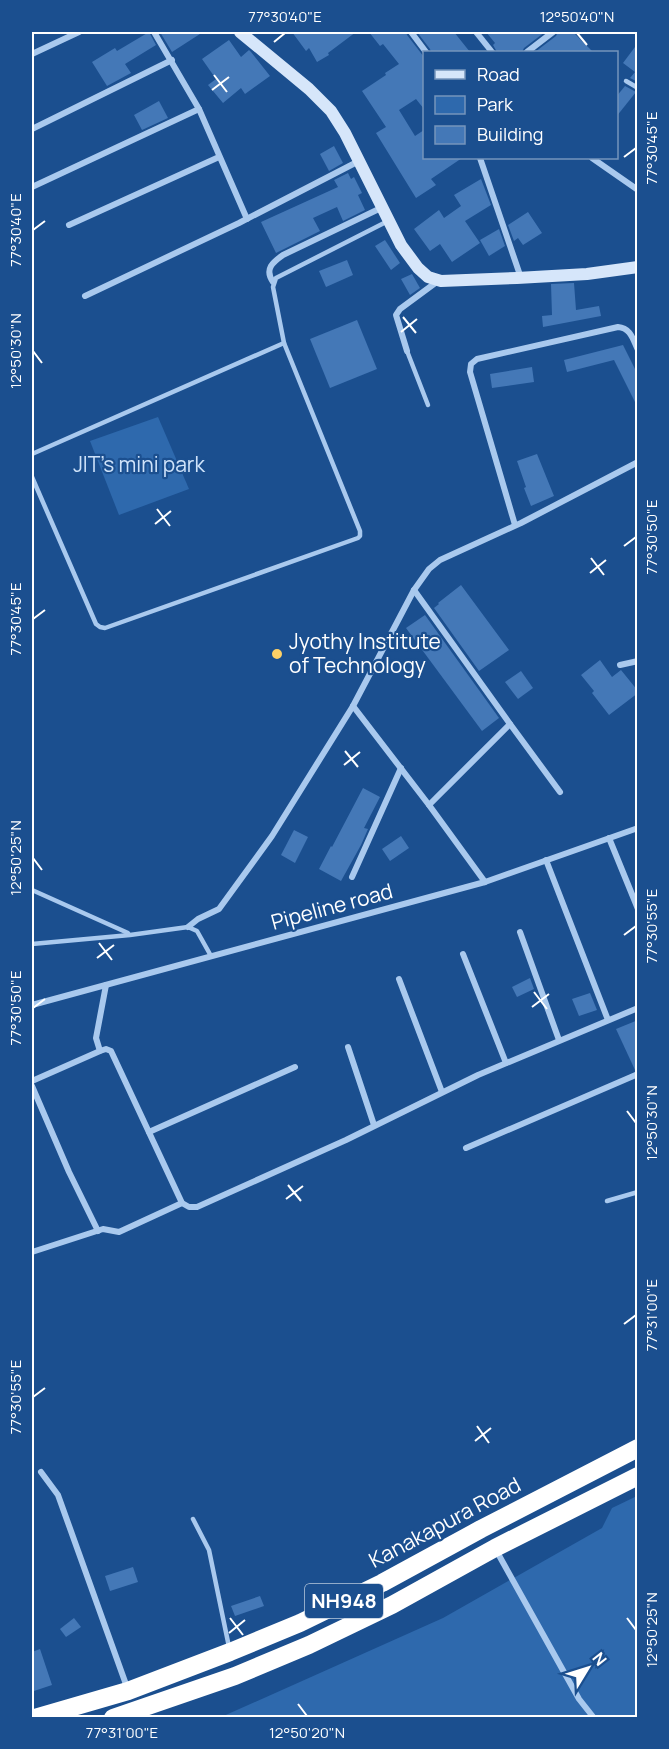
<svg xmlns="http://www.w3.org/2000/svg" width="669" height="1749" font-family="Manrope,sans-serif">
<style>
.green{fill:#2e69ad}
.building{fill:#4478b7}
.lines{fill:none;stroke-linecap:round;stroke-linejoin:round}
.lane{stroke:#a9c9ee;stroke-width:4.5}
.street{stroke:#a9c9ee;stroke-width:6}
.secondary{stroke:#d6e6fa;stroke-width:12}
.highway{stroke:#fff;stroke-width:18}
.ticks{fill:none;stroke:#fff;stroke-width:2}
.poi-dot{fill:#ffd166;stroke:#1b4f8f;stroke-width:2}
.labels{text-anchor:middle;stroke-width:4.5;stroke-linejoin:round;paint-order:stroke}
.shield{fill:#1b4f8f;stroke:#bbcadd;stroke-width:1.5}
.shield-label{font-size:20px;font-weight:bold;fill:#fff}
.park-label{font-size:21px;fill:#cfe3fa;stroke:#1b4f8f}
.poi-label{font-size:21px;fill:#fff;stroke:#1b4f8f;text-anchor:start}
.street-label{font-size:21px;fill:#fff;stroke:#1b4f8f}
.neatline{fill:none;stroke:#fff;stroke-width:2}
.ticks-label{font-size:15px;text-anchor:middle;fill:#fff}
</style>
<rect width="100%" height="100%" fill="#1b4f8f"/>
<g class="green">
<polygon points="158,417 189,489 119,515 90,441"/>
<polygon points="637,1496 637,1717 219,1718 443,1618 602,1528 612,1508"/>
</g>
<g class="building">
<polygon points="149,32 156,45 125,64 131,73 107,86 92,62 115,48 117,51"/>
<polygon points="160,32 203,32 172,52"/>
<polygon points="292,32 356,32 328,53 329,55 317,62 309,48 306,51"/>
<polygon points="369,32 406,32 407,35 424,57 424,109 416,99 399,110 415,136 424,130 424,158 462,158 431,179 436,185 416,198 376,133 386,127 362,91 386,75 385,73 399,64 383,44 380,46"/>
<polygon points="417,32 454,32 470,52 431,52 430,49"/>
<polygon points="486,32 545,32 524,48 522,52 497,52 493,45 495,43"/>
<polygon points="558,32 573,32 593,52 535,52 556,36"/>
<polygon points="229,40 241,57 249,50 251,52 270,76 245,94 241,88 223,103 208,85 216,79 202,59"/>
<polygon points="638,43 638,82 630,78 635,72 623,63"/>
<polygon points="625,86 636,92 616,117 616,97"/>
<polygon points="159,101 168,118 142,130 134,115"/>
<polygon points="334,146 343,163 329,171 320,154"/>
<polygon points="348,173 351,179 354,177 362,193 358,195 365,210 343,221 337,207 313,218 320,231 276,253 261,222 338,187 334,180"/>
<polygon points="481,179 491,205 465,221 480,243 452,262 440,244 430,251 414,229 439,210 444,218 461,206 454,195"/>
<polygon points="528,212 542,233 523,245 518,238 514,241 508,225"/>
<polygon points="499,229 505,246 489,256 480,240"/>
<polygon points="385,240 400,263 391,270 375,246"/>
<polygon points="347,260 353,275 326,287 319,271"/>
<polygon points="412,274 420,288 410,295 401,279"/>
<polygon points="574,283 576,310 599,306 601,316 543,327 542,316 552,315 551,284"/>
<polygon points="357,320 377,369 330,388 310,339"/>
<polygon points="623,345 638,375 638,408 614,360 567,372 564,360"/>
<polygon points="532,367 534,382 492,388 490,374"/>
<polygon points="537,454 554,496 531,506 524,488 526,487 517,461"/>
<polygon points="461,585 509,650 479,671 434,608 439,604 438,603"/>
<polygon points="425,615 499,718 482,731 406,628"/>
<polygon points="600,660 612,677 621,670 638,691 638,693 609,715 592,693 594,691 581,675"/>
<polygon points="521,671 533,688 518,699 505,682"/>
<polygon points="363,788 380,797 364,828 368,829 361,845 341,881 319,869 331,846 332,847"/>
<polygon points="294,830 308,837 295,863 281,855"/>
<polygon points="401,836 409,848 390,861 382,849"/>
<polygon points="530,978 534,989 517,997 512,987"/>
<polygon points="590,993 597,1010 579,1016 572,999"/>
<polygon points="638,1020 638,1069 635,1070 616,1029"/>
<polygon points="133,1567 138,1582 110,1591 105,1576"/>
<polygon points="260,1596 264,1606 235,1616 231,1606"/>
<polygon points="74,1618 81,1627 66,1637 60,1629"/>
<polygon points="40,1649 52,1685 34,1691 32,1683 32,1652"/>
</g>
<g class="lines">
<g class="lane">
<polyline points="626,81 638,88"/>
<polyline points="407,351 428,405"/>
<polyline points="32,454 284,343"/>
<polyline points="32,477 96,624 100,627 105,628 358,538 360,536 360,531 284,343 273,287 276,278 388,221"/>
<polyline points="32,890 128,933"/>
<polyline points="32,944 130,935 188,927 197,931 211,956"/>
<polyline points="607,1201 638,1192"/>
<polyline points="193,1519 209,1550 229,1647"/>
</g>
<g class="street">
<polyline points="154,32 199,109 247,219"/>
<polyline points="411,32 426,52"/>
<polyline points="476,32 492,52"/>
<polyline points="527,52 553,32"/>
<polyline points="32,54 79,32"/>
<polyline points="32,129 172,60"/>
<polyline points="480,158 521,278"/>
<polyline points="592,158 638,190"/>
<polyline points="32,187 199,109"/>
<polyline points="69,225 219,157"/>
<path d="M273 282C264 269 273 262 283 255L381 208"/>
<polyline points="85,296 239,223 359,161"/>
<polyline points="407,351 396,315 400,309 438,281"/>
<path d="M515 525 470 372 471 364 477 359 618 327C631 328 633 340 638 350"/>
<polyline points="414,590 510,724 560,792"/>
<polyline points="620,665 638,661"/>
<polyline points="353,706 429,805 485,882"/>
<polyline points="429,805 510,724"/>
<polyline points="609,838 638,909"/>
<polyline points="546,860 608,1020"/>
<polyline points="352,877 401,768"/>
<polyline points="188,927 198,919 219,909 272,836 353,706 414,590 429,569 440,560 521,523 638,462"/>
<polyline points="520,932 559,1040"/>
<polyline points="463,954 506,1063"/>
<polyline points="399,979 442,1092"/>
<polyline points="32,1005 485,882 638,828"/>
<polyline points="348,1047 374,1125"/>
<polyline points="100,1051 96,1038 106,985"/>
<polyline points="32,1081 100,1051 106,1049 111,1051 182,1203 189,1207 197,1207 346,1140 478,1075 638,1008"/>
<polyline points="32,1086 69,1172 98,1231"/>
<polyline points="149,1132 295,1067"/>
<polyline points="466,1148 638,1074"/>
<polyline points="32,1252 103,1229 119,1232 182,1203"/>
<polyline points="41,1472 58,1495 128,1690"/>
<polyline points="496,1550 579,1699 594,1718"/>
</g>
<polyline class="secondary" points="240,32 309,89 331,111 345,133 401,245 418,268 428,277 441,281 517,278 587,274 638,267"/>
<g class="highway">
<polyline points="35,1718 128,1691 230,1652 300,1623 382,1583 481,1529 638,1448"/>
<polyline points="113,1718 235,1676 309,1645 392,1605 495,1548 638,1476"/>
</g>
</g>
<path class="ticks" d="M577 33 587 45M274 42 285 33M214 75 227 92M212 90 229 77M624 157 636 148M33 230 45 221M403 317 416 333M401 332 417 319M33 351 42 363M157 509 170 526M155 524 171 511M624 546 636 537M591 558 604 575M590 573 606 560M33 619 45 610M345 751 358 767M344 765 360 752M33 858 42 870M624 935 636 926M99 943 112 960M97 958 114 945M534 992 547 1009M532 1007 549 994M33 1008 45 999M627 1111 636 1123M288 1185 301 1201M286 1199 303 1186M624 1324 636 1315M33 1397 45 1388M477 1426 489 1443M475 1441 491 1428M230 1618 243 1635M627 1618 636 1630M229 1633 245 1620M298 1704 307 1716M122 1716 134 1707"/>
<circle class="poi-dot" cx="277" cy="654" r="6"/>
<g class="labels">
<rect class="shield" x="305" y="1584" width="78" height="34" rx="4.5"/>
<g class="shield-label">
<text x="344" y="1608">NH948</text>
</g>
<g class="park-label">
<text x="139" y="472">JIT's mini park</text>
</g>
<g class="poi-label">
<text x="289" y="649">Jyothy Institute<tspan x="289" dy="24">of Technology</tspan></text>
</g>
<g class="street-label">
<text transform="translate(332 907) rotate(-15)" y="7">Pipeline road</text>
<text transform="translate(445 1523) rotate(-28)" y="7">Kanakapura Road</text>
</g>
</g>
<rect width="669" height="1749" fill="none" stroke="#1b4f8f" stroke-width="66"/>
<rect x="423" y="51" width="195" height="108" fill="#1b4f8f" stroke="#7695bc" stroke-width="1.5"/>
<rect x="435" y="70" width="30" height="9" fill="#d6e6fa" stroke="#7695bc" stroke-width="1.5"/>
<text x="477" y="81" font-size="18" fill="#ffffff">Road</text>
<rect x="435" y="96" width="30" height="18" fill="#2e69ad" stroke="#7695bc" stroke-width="1.5"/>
<text x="477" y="111" font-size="18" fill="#ffffff">Park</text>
<rect x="435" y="126" width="30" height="18" fill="#4478b7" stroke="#7695bc" stroke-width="1.5"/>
<text x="477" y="141" font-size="18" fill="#ffffff">Building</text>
<g transform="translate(588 1668) rotate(52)" stroke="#1b4f8f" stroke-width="4.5" paint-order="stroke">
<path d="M0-4.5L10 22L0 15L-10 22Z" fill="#ffffff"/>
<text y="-9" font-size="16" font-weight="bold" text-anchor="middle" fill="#ffffff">N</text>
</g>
<rect x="33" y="33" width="603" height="1683" class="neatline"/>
<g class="ticks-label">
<text x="285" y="22">77°30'40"E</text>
<text x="577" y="22">12°50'40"N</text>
<text transform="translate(652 148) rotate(-90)" y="5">77°30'45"E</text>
<text transform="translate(16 230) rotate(-90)" y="5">77°30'40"E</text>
<text transform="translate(16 351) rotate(-90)" y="5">12°50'30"N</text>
<text transform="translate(652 537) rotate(-90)" y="5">77°30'50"E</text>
<text transform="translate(16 619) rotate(-90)" y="5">77°30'45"E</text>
<text transform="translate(16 858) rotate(-90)" y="5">12°50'25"N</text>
<text transform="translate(652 926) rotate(-90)" y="5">77°30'55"E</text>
<text transform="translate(16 1008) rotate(-90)" y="5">77°30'50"E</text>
<text transform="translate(652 1123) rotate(-90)" y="5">12°50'30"N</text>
<text transform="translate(652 1315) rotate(-90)" y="5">77°31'00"E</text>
<text transform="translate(16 1397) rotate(-90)" y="5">77°30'55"E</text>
<text transform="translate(652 1630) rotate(-90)" y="5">12°50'25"N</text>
<text x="122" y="1738">77°31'00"E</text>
<text x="307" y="1738">12°50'20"N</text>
</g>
</svg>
